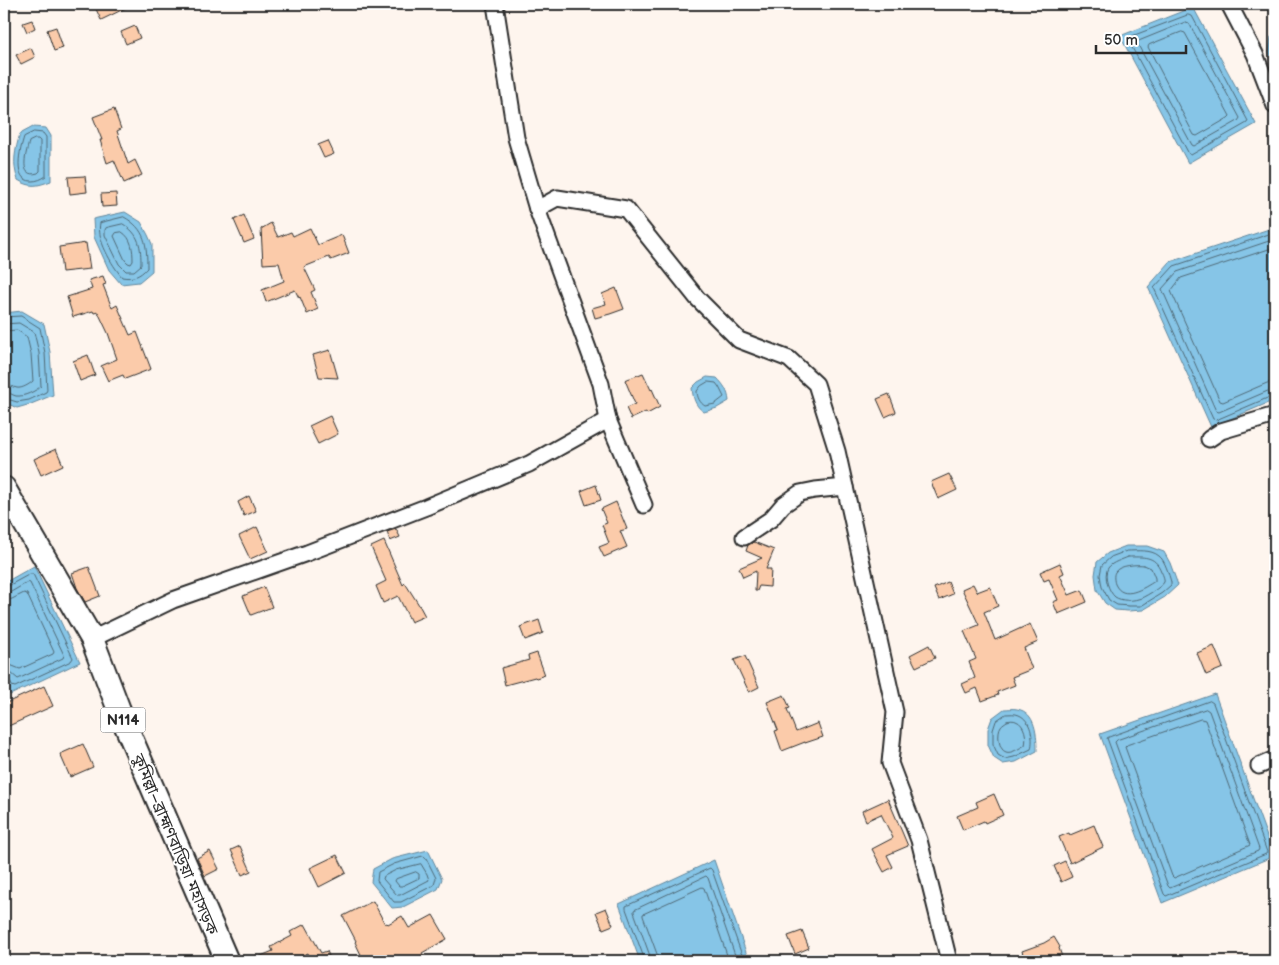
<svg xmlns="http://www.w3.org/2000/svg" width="1279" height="965" font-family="'Balsamiq Sans','Noto Sans Bengali',sans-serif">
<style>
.water{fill:#86c5e7;stroke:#62879c}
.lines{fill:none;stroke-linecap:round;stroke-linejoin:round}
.shore{stroke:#4f6976;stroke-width:1}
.building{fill:#fbcbaa;stroke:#2b2b2b}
.minor-casing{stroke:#2b2b2b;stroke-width:19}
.highway-casing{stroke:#2b2b2b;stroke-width:26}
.minor{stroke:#fff;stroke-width:15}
.highway{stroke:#fff;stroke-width:22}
.labels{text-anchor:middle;stroke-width:4;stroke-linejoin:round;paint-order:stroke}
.shield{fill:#fff;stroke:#6b6b6b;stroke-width:1}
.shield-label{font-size:15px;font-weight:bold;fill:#2b2b2b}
.street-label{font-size:16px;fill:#2b2b2b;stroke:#fff}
</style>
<rect width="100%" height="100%" fill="#fef5ee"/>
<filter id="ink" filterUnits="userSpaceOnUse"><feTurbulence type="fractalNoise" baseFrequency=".02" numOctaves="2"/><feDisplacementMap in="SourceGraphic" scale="10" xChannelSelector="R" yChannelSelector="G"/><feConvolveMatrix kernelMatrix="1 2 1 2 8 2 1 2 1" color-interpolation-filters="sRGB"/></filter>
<g filter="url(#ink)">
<g class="water">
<polygon points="1193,7 1256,124 1188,163 1120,36"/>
<polygon points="1275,35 1275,73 1269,52 1271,37"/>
<path d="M33 127 46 128 51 136V181C37 186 31 188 18 180 12 164 15 150 20 134Z"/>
<polygon points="125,212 141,222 148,235 152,244 152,271 139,282 121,284 109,270 94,237 93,219"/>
<polygon points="1275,227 1275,400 1211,427 1148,287 1170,262"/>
<polygon points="22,311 44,324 50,352 53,395 31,404 17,408 4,402 4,313"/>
<path d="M707 377 717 378C724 385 728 391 729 401L717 408 704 412C695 406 693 398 692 388L698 382Z"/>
<polygon points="1126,546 1147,546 1164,552 1170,563 1178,585 1165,597 1143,610 1128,611 1115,610 1105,603 1097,590 1095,575 1097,562 1108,553"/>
<polygon points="34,566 80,662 10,695 4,677 4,583"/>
<polygon points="1215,694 1274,856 1162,903 1100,734"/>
<path d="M1004 709C1008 709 1013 708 1017 709 1036 712 1037 736 1037 751L1016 762 1003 764 994 758 988 745V729L992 718Z"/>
<polygon points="428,850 442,879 438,889 403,907 392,908 371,882 373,869 392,859"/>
<polygon points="714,860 749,961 640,961 619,904"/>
</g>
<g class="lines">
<g class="shore">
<polygon points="1188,15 1192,16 1248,121 1247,123 1191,155 1189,154 1128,40 1130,37"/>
<polygon points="1186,22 1189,23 1240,118 1238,121 1194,146 1192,145 1137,43 1139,41"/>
<polygon points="1182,32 1185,33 1230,116 1228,118 1197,136 1194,135 1148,47 1149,45"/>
<path d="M34 132 43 133 46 137V176C42 179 37 181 32 181 12 181 20 149 24 137Z"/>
<path d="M35 139H38L40 141V171L38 173C18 179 26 153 29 142Z"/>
<path d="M124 217C146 229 147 245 147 268 140 276 133 279 122 277 112 265 96 239 100 223Z"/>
<path d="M123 224C140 234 141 247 141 265L134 271H126L119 264 105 235V230L106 228Z"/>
<path d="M122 232C132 238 133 250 133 261L131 264 128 263 125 260 114 236 116 233Z"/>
<polyline points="1275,232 1174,266 1154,288 1213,419 1216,420 1272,396 1275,396"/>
<polyline points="1275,239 1177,272 1162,289 1216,411 1219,412 1270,390 1275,390"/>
<polyline points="1275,247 1181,278 1171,291 1220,401 1223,402 1267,383 1275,382"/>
<polyline points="4,317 21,316 40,328 45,353 47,390 46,392 29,400 17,402 4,398"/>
<path d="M4 324 19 323 34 332 39 353 41 386C36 391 24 397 16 396 12 395 9 392 4 392"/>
<path d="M4 331 17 330 27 337 31 354 33 381C30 384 22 389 17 388 12 387 9 385 4 384"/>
<path d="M708 382 716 383 719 387 724 397 715 404 705 406C700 403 697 397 697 391L701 386Z"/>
<path d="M1127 551C1137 551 1151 549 1159 556 1165 560 1169 575 1171 582V585L1162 593 1141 606H1129L1117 605 1109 600 1102 587 1100 575 1102 565 1111 557Z"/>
<path d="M1128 557C1143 557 1155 555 1161 571 1162 573 1165 579 1164 582 1163 586 1142 599 1138 599 1132 601 1121 601 1115 597 1109 592 1103 576 1108 568 1112 562 1122 560 1128 557Z"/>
<path d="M1144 565 1151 568 1155 578V581C1144 588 1123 602 1115 584 1114 581 1113 575 1115 572 1119 565 1137 564 1144 565Z"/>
<polyline points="4,587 8,586 30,574 33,574 73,658 71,661 15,687 12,686 9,679 4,678"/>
<polyline points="4,593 11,592 28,582 30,583 64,655 63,658 18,679 11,673 4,672"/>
<polyline points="4,601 12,599 24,593 27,594 54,652 53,654 20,669 10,665 4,664"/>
<polygon points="1210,701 1213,703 1267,852 1266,854 1166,896 1164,894 1107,738 1109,737"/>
<polygon points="1206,709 1209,711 1259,849 1258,851 1170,888 1168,886 1115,742 1117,740"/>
<path d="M1006 714C1010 714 1015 713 1019 715 1031 720 1034 738 1031 749L1014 757 1005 759 998 755 993 744V730L996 721Z"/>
<polygon points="1201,719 1205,720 1250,845 1248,846 1174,878 1172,876 1125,747 1127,745"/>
<path d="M1007 721C1010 720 1014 720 1016 721 1025 724 1027 738 1025 745 1020 748 1011 754 1006 752 998 750 997 731 1001 726 1002 724 1006 722 1007 721Z"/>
<polygon points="424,856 426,858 436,878 434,885 401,902 394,902 377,881 378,872 394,864"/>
<polygon points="421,864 427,874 429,880 400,895 397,895 383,879 384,876 396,870"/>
<polygon points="416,872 419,874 419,878 402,886 399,886 395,881 396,879"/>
<polyline points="644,961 644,958 626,909 626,906 710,868 712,870 744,961"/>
<polyline points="651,961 650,956 634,912 634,910 706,876 708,878 737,961"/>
<polyline points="658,961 657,954 643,916 643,914 702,887 704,888 729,961"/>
</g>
</g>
<g class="building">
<polygon points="107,4 134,4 101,20 96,9"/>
<polygon points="32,20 35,28 27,32 23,23"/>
<polygon points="135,26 140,38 126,44 121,32"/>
<polygon points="56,27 63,48 54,51 47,30"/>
<polygon points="31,48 35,57 21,64 16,55"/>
<polygon points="114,109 121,129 117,131 128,164 135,160 142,175 124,183 114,160 107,163 100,140 102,140 93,117"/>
<polygon points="328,141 334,154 324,158 318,145"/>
<polygon points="85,176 87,192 70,194 68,177"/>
<polygon points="116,193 117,206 102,207 101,194"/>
<polygon points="244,215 254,239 244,243 234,220"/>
<polygon points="271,223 278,237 291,232 293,236 310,228 318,245 342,235 349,253 331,260 329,257 304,267 315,290 311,292 318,309 307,314 300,297 299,298 295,290 266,302 262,290 284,281 279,263 263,264 261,229"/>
<polygon points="86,243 90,269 62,272 59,247"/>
<polygon points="103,276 106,284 103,285 112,308 117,305 130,335 137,332 151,369 125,379 123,375 108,381 101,366 117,359 108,333 98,312 94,313 93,311 73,317 67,297 92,289 89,280"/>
<polygon points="616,288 624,309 610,314 595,318 592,308 606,304 602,294"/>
<polygon points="330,350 338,378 319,377 313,355"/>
<polygon points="88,355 95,375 80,381 73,361"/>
<polygon points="643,373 651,390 652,389 660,407 647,414 646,412 631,419 626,408 635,404 625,380"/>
<polygon points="889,394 896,412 885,417 877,399"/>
<polygon points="330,416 338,434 318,444 309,426"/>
<polygon points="56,449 63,465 41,475 34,459"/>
<polygon points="949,474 957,490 938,499 931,482"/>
<polygon points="596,485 601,500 586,505 581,491"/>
<polygon points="249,496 256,511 244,516 238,502"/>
<polygon points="616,502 627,529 620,531 627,547 604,557 599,547 609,543 602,525 607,523 601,509"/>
<polygon points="257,527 268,551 250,559 239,536"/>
<polygon points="396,529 400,537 390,541 387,532"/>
<polygon points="384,541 403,585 405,583 419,605 425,616 411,622 398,596 383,603 376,586 386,581 371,547"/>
<polygon points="754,542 774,550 766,569 771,569 770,587 759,586 757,591 755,591 756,571 743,577 739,568 762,558 746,551 748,545"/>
<polygon points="1060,563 1064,573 1060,575 1069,595 1082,590 1087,602 1058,614 1053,602 1058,600 1049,579 1044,581 1040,572"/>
<polygon points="89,567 100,596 85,602 77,588 72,573"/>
<polygon points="948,582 953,594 939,600 934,588"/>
<polygon points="973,584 977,592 990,587 998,606 984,612 995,640 1030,624 1038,642 1024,648 1032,669 1012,677 1015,685 997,692 998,695 982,701 977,688 966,693 962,684 975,678 969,662 976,659 964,631 979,625 962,589"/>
<polygon points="264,587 272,607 251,615 243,596"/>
<polygon points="539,620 543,633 525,640 520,627"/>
<polygon points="929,645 935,658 916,667 910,655"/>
<polygon points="1214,646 1223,668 1206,675 1197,653"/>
<polygon points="537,653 545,675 536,678 535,677 505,685 501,668 529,660 528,656"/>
<polygon points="745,656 759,687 749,692 734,660"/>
<polygon points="44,686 53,706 4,728 4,704"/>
<polygon points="784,695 790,708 787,709 796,732 818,723 823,737 805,743 805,742 782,751 775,731 778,730 767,702"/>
<polygon points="83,744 93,767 70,777 60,754"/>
<polygon points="994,794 1003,815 985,823 984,821 963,830 957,816 978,807 976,802"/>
<polygon points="888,799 908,846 887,855 893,867 884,872 872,849 893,838 881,814 866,821 862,811"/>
<polygon points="1094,825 1103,847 1070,863 1059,837 1069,833 1070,835"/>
<polygon points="240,846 251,871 242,875 231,850"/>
<polygon points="210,851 219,869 205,876 197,858"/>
<polygon points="337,855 346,873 319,887 310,868"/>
<polygon points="1065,861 1072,877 1061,882 1054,866"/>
<polygon points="373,901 385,924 387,923 388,924 402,916 409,928 433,915 447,939 422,953 427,961 378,961 375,955 364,961 355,942 356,941 343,916"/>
<polygon points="606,908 613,925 603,929 596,912"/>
<polygon points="305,924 321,953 327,951 331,961 303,961 310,958 308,953 291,961 249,961 273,951 271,947 292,936 290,932"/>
<polygon points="802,931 809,948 795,954 788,936"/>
<polygon points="1054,937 1060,947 1059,948 1062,957 1053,961 1025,961 1022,951 1044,943"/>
</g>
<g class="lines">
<defs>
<g id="minor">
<polyline points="495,4 516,138 537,209 601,384 608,420 644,505"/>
<polyline points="1229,4 1255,54 1275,106"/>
<polyline points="537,209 557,198 626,209 697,298 739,340 789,359 816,384 837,451 895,712 890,763 919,840 949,961"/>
<polyline points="1209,439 1221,431 1275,415"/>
<polyline points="744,537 771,519 783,505 800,493 815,490 845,487"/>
<polyline points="92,639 173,600 307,553 426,507 529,464 608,420"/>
<polyline points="1259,766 1275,759"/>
</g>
<polyline id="highway" points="4,488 92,639 119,710 227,961"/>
</defs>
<use href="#minor" class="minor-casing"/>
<use href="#highway" class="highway-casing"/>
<use href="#minor" class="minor"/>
<use href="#highway" class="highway"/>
</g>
</g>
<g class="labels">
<rect class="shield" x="100.5" y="707.5" width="45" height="25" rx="4"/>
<g class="shield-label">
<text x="123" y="725">N114</text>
</g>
<g class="street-label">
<text transform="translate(176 844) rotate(67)" y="6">কুমিল্লা–ব্রাহ্মণবাড়িয়া মহাসড়ক</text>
</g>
</g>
<rect width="1279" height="965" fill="none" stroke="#fff" stroke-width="20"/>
<rect x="10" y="10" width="1259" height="945" fill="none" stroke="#2b2b2b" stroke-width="2" filter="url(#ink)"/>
<path d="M1096 45v8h90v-8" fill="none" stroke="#2b2b2b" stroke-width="2.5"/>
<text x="1104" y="45" font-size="15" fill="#2b2b2b" stroke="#ffffff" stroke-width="4" paint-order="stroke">50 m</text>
</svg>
